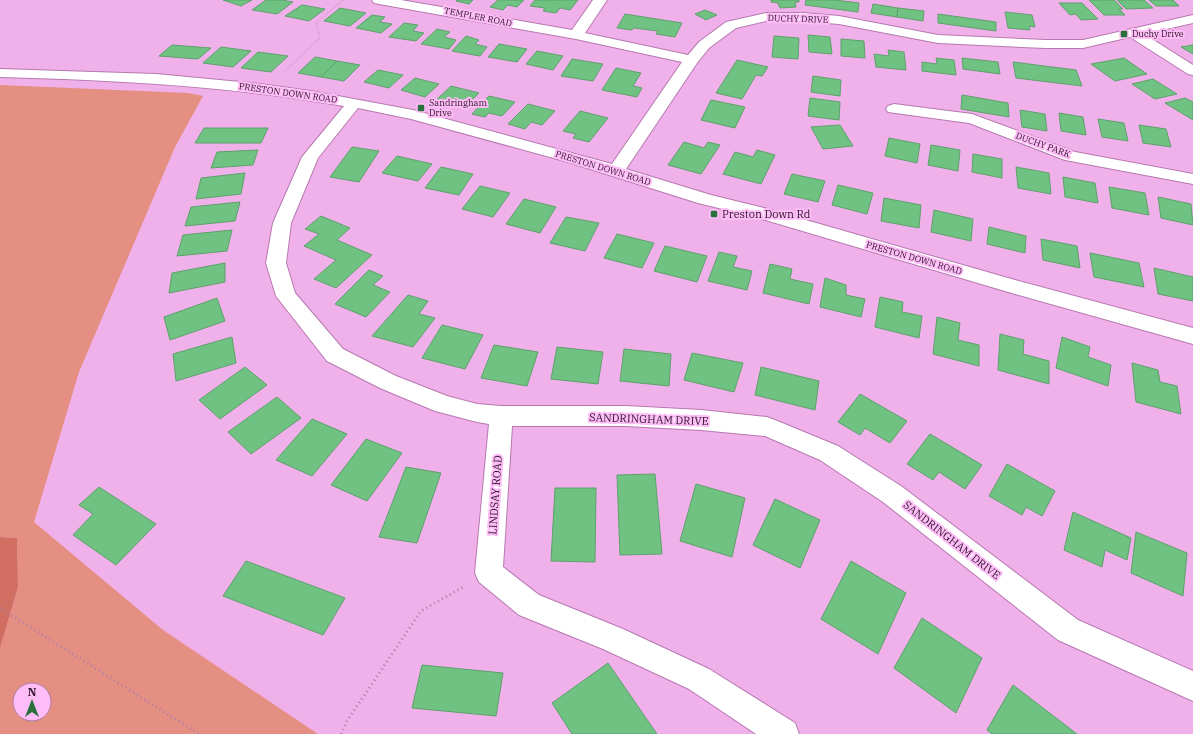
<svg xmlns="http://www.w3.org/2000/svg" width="1193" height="734" font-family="'IBM Plex Serif',serif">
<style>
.green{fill:#e48f81;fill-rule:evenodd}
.forest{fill:#d06f61}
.building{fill:#6fc282;stroke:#5da16c}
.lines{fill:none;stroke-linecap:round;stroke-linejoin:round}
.minor-casing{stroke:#b679b0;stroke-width:2}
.path-far1{stroke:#b07dab;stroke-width:1.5;stroke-dasharray:0.5 2;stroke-linecap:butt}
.path{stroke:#b07dab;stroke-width:3;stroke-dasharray:1 3.5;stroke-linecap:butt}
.minor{fill:#fff;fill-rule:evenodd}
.poi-dot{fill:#28703c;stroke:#febdf7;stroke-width:1.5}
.labels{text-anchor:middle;stroke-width:4;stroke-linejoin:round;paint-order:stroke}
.far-street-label{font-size:9px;fill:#2d152b;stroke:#febdf7}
.far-poi-label{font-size:9px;fill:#2d152b;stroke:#febdf7;text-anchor:start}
.poi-label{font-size:11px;fill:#2d152b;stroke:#febdf7;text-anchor:start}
.street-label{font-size:11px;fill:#2d152b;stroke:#febdf7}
</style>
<rect width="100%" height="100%" fill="#f0b0ea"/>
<path class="green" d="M0 85 188 93 203 96 175 147 79 372 34 522 163 630 318 734H0V648L18 587 17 538 0 537ZM20 690H44V714H20Z"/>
<polygon class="forest" points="0,537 17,538 18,587 0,648"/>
<g class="building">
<polygon points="223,0 252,0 241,6"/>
<polygon points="266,0 282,0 293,2 277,14 252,10"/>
<polygon points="458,0 473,0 469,4 456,1"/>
<polygon points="498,0 524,0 517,7 508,5 503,10 490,7"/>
<polygon points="535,0 578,0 570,10 560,8 556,13 543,11 545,8 530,6"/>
<polygon points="771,0 799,0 799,2 795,2 796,7 780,8 778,3 771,2"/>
<polygon points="806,0 835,0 859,3 858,12 805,5"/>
<polygon points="1089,0 1114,0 1123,9 1119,9 1125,15 1104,15"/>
<polygon points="1117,0 1144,0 1153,8 1126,9"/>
<polygon points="1149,0 1173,0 1179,6 1156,6"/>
<polygon points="1059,3 1082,3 1098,19 1081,20 1076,14 1070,15"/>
<polygon points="873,4 898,8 897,17 871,13"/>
<polygon points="302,5 325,9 309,21 285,16"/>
<polygon points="340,8 366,13 350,26 324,21"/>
<polygon points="898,8 924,11 923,21 897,17"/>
<polygon points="705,10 717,15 706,20 695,14"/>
<polygon points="1005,12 1032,15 1035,27 1029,26 1030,30 1008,28"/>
<polygon points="625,14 682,23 675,37 656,34 658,31 634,28 632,30 617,28"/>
<polygon points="938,14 996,22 996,31 938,23"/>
<polygon points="372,15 385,17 380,22 392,24 381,33 356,28"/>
<polygon points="404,23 418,25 413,31 424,33 416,41 389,37"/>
<polygon points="437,29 450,32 444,37 456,40 449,49 421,44"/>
<polygon points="808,35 830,37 832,54 809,52"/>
<polygon points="466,36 479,40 475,44 487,47 480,56 452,51"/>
<polygon points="774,36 799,38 798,59 772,57"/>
<polygon points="841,39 864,41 865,58 841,56"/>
<polygon points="499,44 527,49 517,62 488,57"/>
<polygon points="172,45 211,48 198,59 159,56"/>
<polygon points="1193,45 1193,54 1181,47"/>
<polygon points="221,47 251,51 233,67 203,63"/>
<polygon points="888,50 904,52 906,70 876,67 874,54 889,56"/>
<polygon points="537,51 563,56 553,70 526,64"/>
<polygon points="258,52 288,56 271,72 241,68"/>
<polygon points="315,57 337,61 321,77 298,73"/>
<polygon points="936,58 954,60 956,75 922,71 922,62 937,64"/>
<polygon points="962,58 998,62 1000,74 963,69"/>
<polygon points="1124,58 1147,74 1115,81 1091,64"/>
<polygon points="572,59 603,64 593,81 561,76"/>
<polygon points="737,60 768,67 762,76 756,75 742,99 716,93"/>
<polygon points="337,61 360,65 344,81 321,77"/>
<polygon points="1013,62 1076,70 1082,86 1016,78"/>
<polygon points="616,68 641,73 633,86 642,88 637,97 602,90"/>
<polygon points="378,70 403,75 389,88 364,82"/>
<polygon points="813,76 841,80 840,96 811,92"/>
<polygon points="415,78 439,84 425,97 401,90"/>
<polygon points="1153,79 1177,94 1155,99 1132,84"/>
<polygon points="451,86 479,93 465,107 450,103 446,107 432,104"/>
<polygon points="962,95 1008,103 1009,117 961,109"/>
<polygon points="489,96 515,102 502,116 489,113 485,117 472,114"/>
<polygon points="810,98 840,102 839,120 808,116"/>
<polygon points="1185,98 1193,102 1193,120 1165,103"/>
<polygon points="711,100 745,107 735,128 701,120"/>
<polygon points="528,104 555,111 542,125 531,122 525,129 508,124"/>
<polygon points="1020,110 1045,114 1047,131 1022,127"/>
<polygon points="580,111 608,118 589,142 573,138 576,134 563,131"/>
<polygon points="1059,113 1083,117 1086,135 1061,131"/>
<polygon points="1098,119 1124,123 1128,141 1102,137"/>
<polygon points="840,125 853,146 823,149 811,127"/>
<polygon points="1139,125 1166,129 1171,147 1143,143"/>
<polygon points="204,128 268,128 261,143 195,143"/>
<polygon points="889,138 920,144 917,163 885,156"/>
<polygon points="684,142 704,148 708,142 720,145 701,174 668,165"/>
<polygon points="931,145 960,150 958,171 928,165"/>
<polygon points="352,147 379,151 359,182 330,177"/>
<polygon points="258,150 253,165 211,168 217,152"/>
<polygon points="757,150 775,155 761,184 723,174 735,152 753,157"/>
<polygon points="973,154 1002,159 1002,178 972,172"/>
<polygon points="397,156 432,164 418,181 382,173"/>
<polygon points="441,167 473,174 459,195 425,188"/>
<polygon points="1016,167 1049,173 1051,194 1018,188"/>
<polygon points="245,173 241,194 196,199 201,178"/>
<polygon points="792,174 825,181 818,202 784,194"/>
<polygon points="1063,177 1095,183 1098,203 1065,197"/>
<polygon points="838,185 873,193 867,214 832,205"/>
<polygon points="480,186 510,193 493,217 462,209"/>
<polygon points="1109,187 1145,193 1149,215 1112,208"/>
<polygon points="1158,197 1191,204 1193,225 1161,218"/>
<polygon points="884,198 921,205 919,228 881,221"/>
<polygon points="524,199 556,207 540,233 506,224"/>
<polygon points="240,202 235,221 185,226 191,207"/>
<polygon points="934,210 973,219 971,241 931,232"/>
<polygon points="321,216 350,228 337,240 372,255 336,288 314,279 336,260 304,246 319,234 305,229"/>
<polygon points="566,217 599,223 585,251 550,243"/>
<polygon points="989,227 1026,236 1025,253 987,244"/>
<polygon points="232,230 227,251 177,256 183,235"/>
<polygon points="617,234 654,243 642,268 604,258"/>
<polygon points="1041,239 1077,246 1080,268 1043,260"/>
<polygon points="665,246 707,256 697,282 654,271"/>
<polygon points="719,252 737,256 733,267 752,271 747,290 708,281"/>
<polygon points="1090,253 1139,263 1144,287 1094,277"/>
<polygon points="225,263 225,282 169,293 172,273"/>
<polygon points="770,264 792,269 790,279 813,284 809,304 763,293"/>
<polygon points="1154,268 1193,277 1193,301 1158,294"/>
<polygon points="369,270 383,276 373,285 390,292 366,317 335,304"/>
<polygon points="825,278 846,285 846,295 865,299 861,317 820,307"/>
<polygon points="408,295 428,301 419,314 435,318 413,347 372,336"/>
<polygon points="880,297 903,302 902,312 922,316 919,338 875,327"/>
<polygon points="217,298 225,321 170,340 164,317"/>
<polygon points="937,317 960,323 958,340 979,345 979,366 933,354"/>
<polygon points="442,325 483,335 465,369 422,358"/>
<polygon points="1000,334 1024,340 1023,354 1049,361 1049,384 998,370"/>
<polygon points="232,337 236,363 176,381 173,354"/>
<polygon points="1062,337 1090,347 1088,357 1111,365 1108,386 1056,368"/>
<polygon points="494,345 538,352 527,386 481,378"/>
<polygon points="557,347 603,352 598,384 551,379"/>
<polygon points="624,349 671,354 669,386 620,381"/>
<polygon points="692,353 743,363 734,392 684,380"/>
<polygon points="1132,363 1158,370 1160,382 1177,386 1181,414 1136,402"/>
<polygon points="245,367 267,385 220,419 199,400"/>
<polygon points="761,367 819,381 815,410 755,395"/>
<polygon points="860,394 907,421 890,443 865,428 860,435 838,422"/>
<polygon points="277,397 301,418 251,454 228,432"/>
<polygon points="312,419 347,434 312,476 276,460"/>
<polygon points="930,434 982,465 965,489 939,472 933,480 907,464"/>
<polygon points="366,439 402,453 367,501 331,485"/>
<polygon points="1007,464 1055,491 1042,516 1026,507 1022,515 989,496"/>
<polygon points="406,467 441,473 417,543 379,537"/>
<polygon points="655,474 662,554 620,555 617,475"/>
<polygon points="696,484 745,498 732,557 680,541"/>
<polygon points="99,487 156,524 116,565 73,535 93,514 79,505"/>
<polygon points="555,488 596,488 595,562 551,561"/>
<polygon points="775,499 820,520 800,568 753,545"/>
<polygon points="1073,512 1131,538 1127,560 1105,550 1102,567 1064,550"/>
<polygon points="1136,532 1187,553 1183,596 1131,573"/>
<polygon points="246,561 345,598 323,635 223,596"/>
<polygon points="851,561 906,593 878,654 821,619"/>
<polygon points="922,618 982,658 956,713 894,668"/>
<polygon points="608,663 657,734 572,734 552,703"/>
<polygon points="422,665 503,673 496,716 412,708"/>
<polygon points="1013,685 1077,734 992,734 987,730"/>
</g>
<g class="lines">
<defs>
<g id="minor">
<path d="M372 0H401L572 30 593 0H607L585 33 688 55 699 42 726 22 766 13H803L839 16 938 35 1045 40H1083L1193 15V23L1144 34 1193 65V75L1188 74 1130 37 1083 48H1045L938 43 839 24 803 21H766L736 28 709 48 697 63 626 169 711 195 764 208 1015 280 1193 328V344L1015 294 755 217 698 203 568 162 411 119 358 108 318 158 291 223 286 263 295 293 343 349 396 376 447 396 477 404 501 406H626L701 410 767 417 775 420 838 446 901 486 1078 620 1193 671V701L1058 640 883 502 820 460 765 436 701 430 626 426H512L503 567 539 595 623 629 709 669 795 723 799 734H756L689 689 603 649 519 615 479 582 475 573 489 424 477 422 435 411 380 388 327 361 276 296 266 263 273 223 302 157 344 106C230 86 115 80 0 77V69L156 74 260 84 311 91 413 110 612 164 682 62 576 39 379 4 374 3Z"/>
<polygon points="894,104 972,114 1075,152 1193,174 1193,184 1065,160 969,123 888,112 886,109 888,106"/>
</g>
</defs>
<use href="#minor" class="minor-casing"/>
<polyline class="path-far1" points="284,72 320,38 316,23 343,0"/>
<g class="path">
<polyline points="0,608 199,734"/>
<polyline points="341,734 347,721 421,611 465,586"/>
</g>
<use href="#minor" class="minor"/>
</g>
<g class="poi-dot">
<rect x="1120" y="30" width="8" height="8" rx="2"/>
<rect x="417" y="104" width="8" height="8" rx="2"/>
<rect x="710" y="210" width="8" height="8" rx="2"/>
</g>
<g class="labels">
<g class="far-street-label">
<text transform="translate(478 17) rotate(11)" y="3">TEMPLER ROAD</text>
<text transform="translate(798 19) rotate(2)" y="3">DUCHY DRIVE</text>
<text transform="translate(288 93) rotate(8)" y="3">PRESTON DOWN ROAD</text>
<text transform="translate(1043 145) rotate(20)" y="3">DUCHY PARK</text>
<text transform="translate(603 168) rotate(17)" y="3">PRESTON DOWN ROAD</text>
<text transform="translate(914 258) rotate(16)" y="3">PRESTON DOWN ROAD</text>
</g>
<g class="far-poi-label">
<text x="1132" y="37">Duchy Drive</text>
<text x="429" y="106">Sandringham<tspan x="429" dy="10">Drive</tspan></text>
</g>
<g class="poi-label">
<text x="722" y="218">Preston Down Rd</text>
</g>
<g class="street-label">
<text transform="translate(649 419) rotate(2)" y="4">SANDRINGHAM DRIVE</text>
<text transform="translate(495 495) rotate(-86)" y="4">LINDSAY ROAD</text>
<text transform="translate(952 540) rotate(38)" y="4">SANDRINGHAM DRIVE</text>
</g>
</g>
<g transform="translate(32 702)"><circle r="19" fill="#febdf7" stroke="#aa7aa5"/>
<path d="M0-3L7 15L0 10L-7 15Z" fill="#28703c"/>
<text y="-6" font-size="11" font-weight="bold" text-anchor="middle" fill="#2d152b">N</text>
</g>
</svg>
